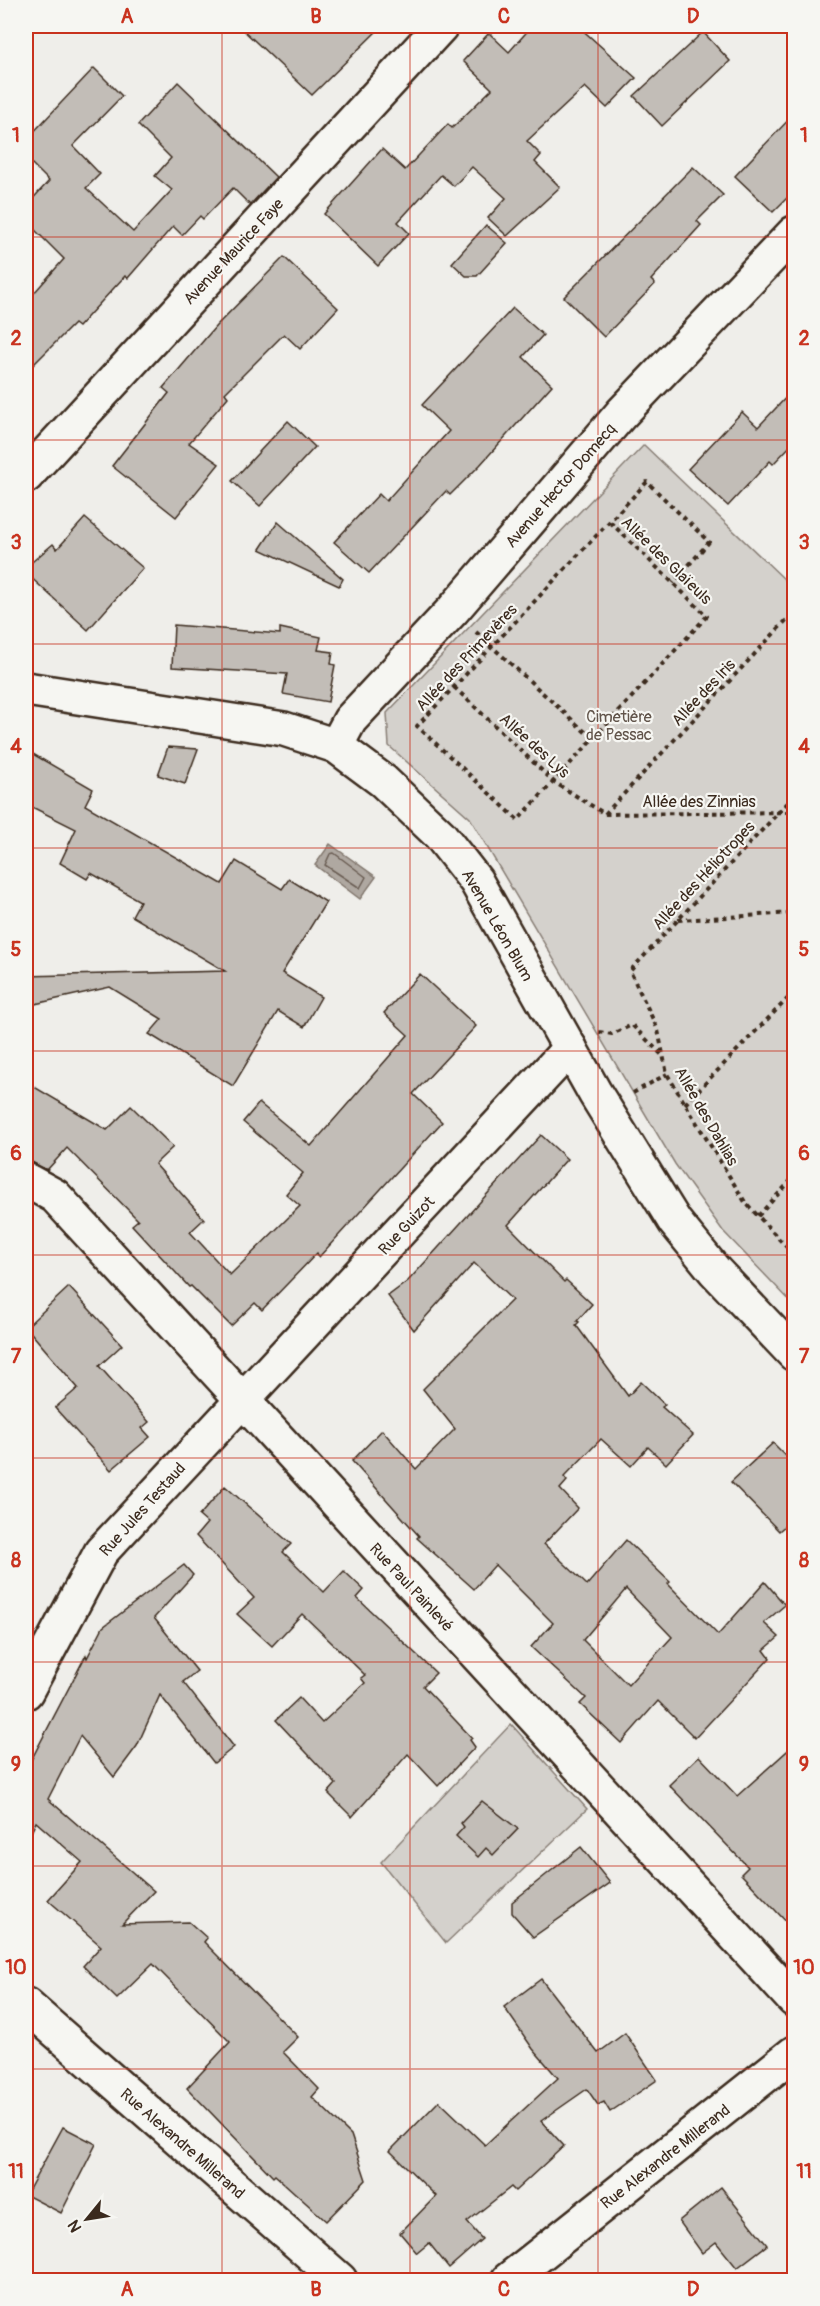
<svg xmlns="http://www.w3.org/2000/svg" width="820" height="2306" font-family="Pangolin,sans-serif">
<style>
.green{fill:#d4d1cc;stroke:#887e75;stroke-width:1.5}
.water{fill:#afa8a1;stroke:#81766d;stroke-width:1.5}
.lines{fill:none;stroke-linecap:round;stroke-linejoin:round}
.shore{stroke:#695c52;stroke-width:1.5}
.building{fill:#c2bdb7;stroke:#3b2a1e;stroke-width:1.5;fill-rule:evenodd}
.street-casing{stroke:#3b2a1e;stroke-width:38}
.secondary-casing{stroke:#3b2a1e;stroke-width:38}
.path{stroke:#3b2a1e;stroke-width:4;stroke-dasharray:4.5 4.5;stroke-linecap:butt}
.street{stroke:#f6f6f2;stroke-width:33}
.secondary{stroke:#f6f6f2;stroke-width:33}
.grid{fill:none;stroke:#c8321e;stroke-width:1.5;stroke-opacity:0.55}
.labels{text-anchor:middle;stroke-width:4.5;stroke-linejoin:round;paint-order:stroke}
.street-label{font-size:16px;fill:#3b2a1e;stroke:#f6f6f2}
.park-label{font-size:16px;fill:#61544a;stroke:#f6f6f2}
.neatline{fill:none;stroke:#c8321e;stroke-width:2}
.grid-label{font-size:20px;text-anchor:middle;font-weight:bold;fill:#c8321e}
</style>
<rect width="100%" height="100%" fill="#efeeea"/>
<filter id="ink" filterUnits="userSpaceOnUse"><feTurbulence type="fractalNoise" baseFrequency=".0167" numOctaves="2"/><feDisplacementMap in="SourceGraphic" scale="12" xChannelSelector="R" yChannelSelector="G"/><feConvolveMatrix kernelMatrix="1 2 1 2 8 2 1 2 1" color-interpolation-filters="sRGB"/></filter>
<g filter="url(#ink)">
<g class="green">
<polygon points="644,445 785,580 794,571 794,1305 723,1231 675,1164 470,818 389,746 387,713"/>
<polygon points="511,1724 587,1809 446,1943 381,1862"/>
</g>
<polygon class="water" points="330,844 376,877 360,899 315,865"/>
<g class="lines">
<polygon class="shore" points="334,853 366,877 360,888 325,865 330,854"/>
</g>
<g class="building">
<polygon points="239,26 382,26 312,95"/>
<polygon points="532,26 578,26 636,78 607,108 585,87 527,141 541,155 535,162 560,187 507,236 488,218 506,198 472,167 454,186 441,175 398,222 409,233 378,266 324,214 382,149 405,170 448,124 452,128 492,89 463,61 489,33 509,52"/>
<polygon points="703,32 730,61 662,126 634,96"/>
<polygon points="94,68 122,96 73,146 100,174 86,188 133,232 172,190 155,176 171,158 138,125 178,82 276,177 250,205 233,188 203,219 200,216 182,235 173,226 128,278 125,276 78,327 74,324 26,372 26,302 64,259 26,221 26,206 49,181 26,158 26,140"/>
<polygon points="795,113 795,190 773,212 735,176"/>
<polygon points="693,167 723,195 697,221 701,225 651,280 655,284 604,337 564,297"/>
<polygon points="486,225 507,243 477,276 466,276 452,263"/>
<polygon points="284,257 338,308 300,349 284,334 225,393 228,397 189,443 219,464 176,517 112,466 169,393 163,388 216,326"/>
<polygon points="513,308 543,335 523,357 552,385 480,465 450,495 446,491 369,573 334,542 379,494 386,501 449,431 422,405"/>
<polygon points="795,388 795,441 773,464 770,461 728,506 688,469 742,412 758,427"/>
<polygon points="288,421 315,447 260,506 232,481"/>
<polygon points="85,518 143,568 88,630 26,573 26,567 53,544 57,549"/>
<polygon points="278,522 343,579 339,586 260,549"/>
<polygon points="174,625 280,634 280,628 321,637 318,650 333,652 331,664 335,665 328,702 283,694 287,674 172,667"/>
<polygon points="168,747 198,749 185,784 158,775"/>
<polygon points="26,750 93,789 85,805 222,884 236,861 282,889 289,879 326,902 282,973 321,997 304,1027 278,1011 233,1086 149,1034 162,1019 110,987 26,1006 26,976 225,971 132,916 140,901 91,873 87,879 60,863 76,829 26,804"/>
<polygon points="420,974 476,1026 413,1094 442,1122 319,1257 317,1253 262,1310 255,1303 231,1326 191,1286 189,1287 132,1225 138,1220 67,1148 47,1170 26,1159 26,1082 107,1130 131,1106 173,1147 155,1164 204,1219 190,1232 230,1275 300,1206 286,1194 303,1173 243,1122 259,1103 311,1146 408,1035 384,1013"/>
<path d="M541 1135 567 1159 508 1225 564 1282 566 1280 592 1304 577 1321 579 1322 576 1325 628 1396 641 1382 665 1405 662 1407 693 1435 666 1464 648 1447 631 1466 601 1439 564 1477 567 1481 560 1489 578 1508 544 1544 587 1585 626 1540 670 1582 668 1584 718 1635 765 1582 785 1605 764 1623 779 1637 764 1650 770 1658 695 1738 658 1701 621 1743 580 1704 586 1698 531 1647 553 1623 495 1565 474 1589 417 1538 419 1536 352 1461 382 1430 416 1469 455 1429 423 1389 512 1300 474 1263 414 1330 388 1296 408 1281ZM626 1589 672 1637 628 1685 583 1640Z"/>
<polygon points="69,1287 122,1345 99,1366 149,1422 142,1428 150,1437 111,1470 55,1408 78,1388 26,1327"/>
<polygon points="773,1443 795,1465 795,1517 779,1531 731,1482"/>
<polygon points="225,1486 291,1544 283,1552 324,1592 344,1571 364,1590 357,1598 436,1673 423,1686 472,1738 470,1740 475,1747 438,1786 408,1754 352,1817 328,1793 336,1784 276,1720 299,1698 322,1723 365,1683 361,1678 365,1675 302,1614 272,1646 237,1614 254,1598 196,1536 207,1523 199,1516"/>
<polygon points="184,1565 193,1575 154,1618 197,1671 183,1682 234,1747 214,1763 160,1695 137,1746 114,1777 80,1736 48,1799 154,1891 122,1924 189,1922 207,1938 204,1942 298,2037 283,2052 319,2089 312,2097 351,2135 366,2180 326,2221 275,2175 273,2177 187,2088 230,2042 153,1964 117,1999 83,1966 101,1946 48,1900 82,1862 36,1822 26,1843 26,1770 86,1655 87,1658 103,1627"/>
<polygon points="795,1744 795,1931 741,1874 748,1867 669,1785 699,1756 737,1796"/>
<polygon points="482,1801 518,1829 493,1855 486,1848 478,1857 456,1836 464,1827 461,1823"/>
<polygon points="581,1847 610,1883 533,1937 512,1913 512,1902"/>
<polygon points="541,1979 598,2053 625,2033 657,2080 610,2112 604,2102 598,2105 587,2089 541,2121 564,2146 515,2191 511,2187 467,2222 482,2239 449,2268 429,2243 417,2253 400,2233 436,2196 390,2151 439,2101 485,2145 558,2078 533,2049 504,2007"/>
<polygon points="63,2127 96,2144 61,2213 26,2195"/>
<polygon points="721,2187 767,2245 737,2268 716,2242 702,2253 679,2221"/>
</g>
<g class="lines">
<defs>
<g id="street">
<polyline points="26,476 441,26"/>
<polyline points="336,746 350,720 453,610 621,414 794,233"/>
<polyline points="26,1180 55,1196 794,2000"/>
<polyline points="26,1692 101,1552 570,1048"/>
<polyline points="26,2005 340,2280"/>
<polyline points="508,2280 794,2053"/>
</g>
<polyline id="secondary" points="26,689 284,729 336,746 383,781 440,835 476,881 595,1093 675,1222 715,1271 794,1354"/>
</defs>
<use href="#street" class="street-casing"/>
<use href="#secondary" class="secondary-casing"/>
<g class="path">
<path d="M610 522 707 616 518 820 417 726C494 645 570 563 647 482L709 542 673 583"/>
<polyline points="476,632 593,739"/>
<polyline points="454,687 554,782 605,814"/>
<polyline points="794,796 630,971 658,1030 667,1074 745,1202 794,1255"/>
<polyline points="605,814 794,612"/>
<polyline points="605,814 794,812"/>
<polyline points="678,920 794,913"/>
<polyline points="599,1032 612,1034 632,1025 663,1056"/>
<polyline points="633,1093 667,1074"/>
<polyline points="685,1104 794,992"/>
<polyline points="758,1216 794,1177"/>
</g>
<use href="#street" class="street"/>
<use href="#secondary" class="secondary"/>
</g>
</g>
<path class="grid" d="M222 26V2280M410 26V2280M598 26V2280M26 237H794M26 440H794M26 644H794M26 848H794M26 1051H794M26 1255H794M26 1458H794M26 1662H794M26 1866H794M26 2069H794"/>
<g class="labels">
<g class="street-label">
<text transform="translate(233 251) rotate(-47)" y="6">Avenue Maurice Faye</text>
<text transform="translate(560 485) rotate(-49)" y="6">Avenue Hector Domecq</text>
<text transform="translate(667 560) rotate(44)" y="6">Allée des Glaïeuls</text>
<text transform="translate(466 657) rotate(-47)" y="6">Allée des Primevères</text>
<text transform="translate(703 692) rotate(-47)" y="6">Allée des Iris</text>
<text transform="translate(535 745) rotate(42)" y="6">Allée des Lys</text>
<text x="699" y="807">Allée des Zinnias</text>
<text transform="translate(703 875) rotate(-47)" y="6">Allée des Héliotropes</text>
<text transform="translate(498 925) rotate(60)" y="6">Avenue Léon Blum</text>
<text transform="translate(707 1116) rotate(60)" y="6">Allée des Dahlias</text>
<text transform="translate(406 1225) rotate(-47)" y="6">Rue Guizot</text>
<text transform="translate(142 1509) rotate(-48)" y="6">Rue Jules Testaud</text>
<text transform="translate(412 1587) rotate(47)" y="6">Rue Paul Painlevé</text>
<text transform="translate(183 2143) rotate(41)" y="6">Rue Alexandre Millerand</text>
<text transform="translate(665 2156) rotate(-38)" y="6">Rue Alexandre Millerand</text>
</g>
<g class="park-label">
<text x="619" y="722">Cimetière<tspan x="619" dy="18">de Pessac</tspan></text>
</g>
</g>
<rect width="820" height="2306" fill="none" stroke="#f6f6f2" stroke-width="66"/>
<g transform="translate(87 2219) rotate(240)" stroke="#f6f6f2" stroke-width="4.5" paint-order="stroke">
<path d="M0-4.5L10 22L0 15L-10 22Z" fill="#3b2a1e"/>
<text y="-9" font-size="16" font-weight="bold" text-anchor="middle" fill="#3b2a1e">N</text>
</g>
<rect x="33" y="33" width="754" height="2240" class="neatline"/>
<g class="grid-label">
<text x="127" y="23">A</text>
<text x="316" y="23">B</text>
<text x="504" y="23">C</text>
<text x="693" y="23">D</text>
<text x="16" y="142">1</text>
<text x="804" y="142">1</text>
<text x="16" y="345">2</text>
<text x="804" y="345">2</text>
<text x="16" y="549">3</text>
<text x="804" y="549">3</text>
<text x="16" y="753">4</text>
<text x="804" y="753">4</text>
<text x="16" y="956">5</text>
<text x="804" y="956">5</text>
<text x="16" y="1160">6</text>
<text x="804" y="1160">6</text>
<text x="16" y="1363">7</text>
<text x="804" y="1363">7</text>
<text x="16" y="1567">8</text>
<text x="804" y="1567">8</text>
<text x="16" y="1771">9</text>
<text x="804" y="1771">9</text>
<text x="16" y="1974">10</text>
<text x="804" y="1974">10</text>
<text x="16" y="2178">11</text>
<text x="804" y="2178">11</text>
<text x="127" y="2296">A</text>
<text x="316" y="2296">B</text>
<text x="504" y="2296">C</text>
<text x="693" y="2296">D</text>
</g>
</svg>
